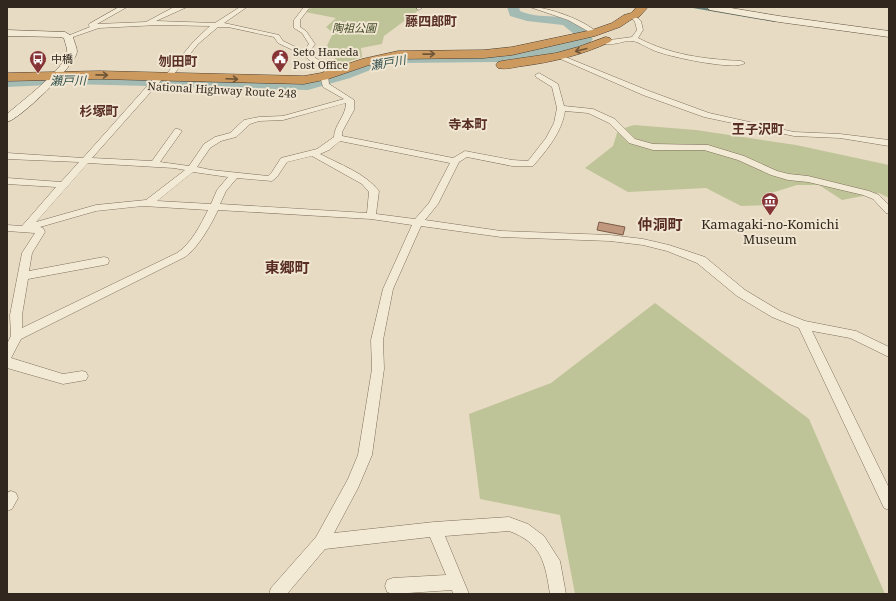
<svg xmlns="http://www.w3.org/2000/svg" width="896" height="601" font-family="'Noto Serif','Noto Sans JP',serif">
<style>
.green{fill:#bfc498}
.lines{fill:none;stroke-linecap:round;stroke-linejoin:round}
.stream{stroke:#6d8780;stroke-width:2}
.river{fill:#a4bbb4;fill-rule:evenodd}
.building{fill:#c0987e;stroke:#7b5a45}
.street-casing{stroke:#7f6e5c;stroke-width:1}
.secondary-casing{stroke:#61503f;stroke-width:1}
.highway-casing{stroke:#4d3d30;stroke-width:1}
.street{fill:#f3ead5;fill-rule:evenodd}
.secondary{fill:#f3ead5;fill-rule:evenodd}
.highway{fill:#cc9a5e;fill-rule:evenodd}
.oneway{stroke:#6f5538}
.labels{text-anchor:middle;stroke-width:4;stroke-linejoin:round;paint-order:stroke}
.far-park-label{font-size:11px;font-style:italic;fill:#424b27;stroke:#f0e6d1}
.far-poi-label{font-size:11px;fill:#31271e;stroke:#f0e6d1;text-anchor:start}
.far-street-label{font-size:11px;fill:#31271e;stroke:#f0e6d1}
.far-water-label{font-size:12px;font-style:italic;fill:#2f4f4c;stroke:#f0e6d1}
.far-quarter-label{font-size:13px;font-weight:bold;fill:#582e23;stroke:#f0e6d1}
.poi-label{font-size:13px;fill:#31271e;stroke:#f0e6d1}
.quarter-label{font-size:15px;font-weight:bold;fill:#582e23;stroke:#f0e6d1}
</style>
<rect width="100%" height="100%" fill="#e7dcc3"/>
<g class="green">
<polygon points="313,7 423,7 384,36 382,44 361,48 362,57 331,67 328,65 334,62 336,53 325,50 333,33 326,27 336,18 305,12"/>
<polygon points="634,125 696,130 796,145 889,165 889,198 879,193 842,200 819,185 797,185 768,194 773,205 741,206 706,188 628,192 585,168 613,146 618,130"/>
<polygon points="655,303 809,419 885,594 575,594 560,515 480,499 469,414 551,383"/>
</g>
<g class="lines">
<polyline class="stream" points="693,7 775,21"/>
<path class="river" d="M507 7H519L520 11C548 23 570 5 593 39L587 46 582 47 547 55 498 62 400 63 378 67 350 78 308 90 70 84 7 87V79L70 76 307 82 370 61 400 55 498 54 547 47 580 39 563 25 527 21 510 16Z"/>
</g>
<polygon class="building" points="599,222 625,227 623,235 597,230"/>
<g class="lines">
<defs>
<g id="street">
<path d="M119 7H127L97 24 146 22 174 7H187L156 21 215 23 240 7H247L224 23 279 35 283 41 304 51 309 44 302 33 294 28V20L304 7H310L300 20V27L306 31 315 44 309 53 336 73 332 75H329L303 55 278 43 274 37 228 27H218L198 44 170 79 164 77 92 158 152 161 175 129H178L182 131 160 162 189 166 204 144 215 137 230 133 244 120 259 117 283 116 344 99 323 87 320 76 324 74 328 76 329 84 354 100V110L342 132V136L453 158 465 151 512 160 528 161 546 138 554 123 557 108 552 87 536 77 535 75 539 73 558 84 564 106 593 109 615 119 635 139 653 144 708 145 744 156 777 171 789 174 808 176 869 191 879 195 889 205V214L886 213 873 199 863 195 808 182 788 180 771 175 738 160 704 150H653L629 143 609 123 588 113 565 111C562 132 547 150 533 166H512L467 157 459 162 438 204 425 220 501 231 610 235 643 239 669 245 705 257 745 290 780 311 805 321 856 331 889 347V357L850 338 812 331 889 488V510L884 508 799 328 772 317 737 296 697 263 667 251 643 245 610 241 501 237 421 226 393 289 383 340 384 369 372 455 358 488 334 533 434 522 509 517 528 524 544 536 560 561 566 594H550C545 563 542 543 509 531L445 536 469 594H453L452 590 393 594 387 592 385 586 387 580 393 578 446 575 430 537 325 549 287 594H269L271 588 316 537 348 479 358 455 372 369 371 340 383 289 412 225 371 219 218 210C211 225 198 248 185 257L21 339 11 358 63 374 82 371 86 372 88 376 86 380 63 384 7 368V344L11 336 10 315 22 253 35 233 7 231V225L22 226 56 187 7 184V178L61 182 79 162 7 159V153L83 158 157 75 164 77 194 41 210 26 158 25 99 28 70 38 65 37 90 27 88 25 89 24ZM346 103C346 116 334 125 334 137L317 149 281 158 272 172 268 176 211 170 197 167 210 148 221 141 236 137 250 124 259 121 283 120ZM340 141 450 163 429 203 415 219 376 214 379 191C365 173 339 164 320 154L329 150ZM312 156 362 184 369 192 367 213 220 204 226 191 237 178 272 181 277 177 287 162ZM88 163 174 168 185 170 146 200 96 205 36 222ZM193 172 228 177 217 190 211 204 157 201ZM143 206 208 210C201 224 191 244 177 253L22 328V315L28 279 104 265 108 264 109 261 108 258 104 257 29 271 32 253 45 232 43 228 40 227 96 211Z"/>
<polygon points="417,7 423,7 419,10 417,9"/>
<path d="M530 7C549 7 584 20 598 33L593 34 568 20Z"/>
<path d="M635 16 641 21 643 30 638 38C671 55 704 59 741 61L745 63C735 71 672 57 658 52 651 50 639 42 633 41 622 40 614 47 600 43L599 42C600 41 626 38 632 37L637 30 635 22 632 18Z"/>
<polygon points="558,54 649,91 709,113 794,132 840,134 889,140 889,146 840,138 794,136 704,117 643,95 556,57 555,56"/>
<polygon points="11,491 16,493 18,498 12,509 7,511 7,493"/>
</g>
<g id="secondary">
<polygon points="706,7 725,7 779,16 889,31 889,37 779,22 710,10"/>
<path d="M7 30 65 32 73 37C74 42 77 47 77 52 75 66 20 119 7 122V114C22 101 62 71 67 54 68 49 65 43 64 38L60 37 7 36Z"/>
</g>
<g id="highway">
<polygon points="637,7 648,7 639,17 632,19 620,27 595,36 512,55 484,58 398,59 369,65 328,79 304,84 99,79 7,81 7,73 99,71 304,76 321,73 362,59 398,51 484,50 512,47 592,30 612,23 624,15 631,13"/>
<path d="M606 37 610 38 612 40 610 42C582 55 553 62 523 66 514 67 506 70 498 68L496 65 498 62 502 61 556 53 578 47Z"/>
</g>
</defs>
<use href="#street" class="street-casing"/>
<use href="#secondary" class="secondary-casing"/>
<use href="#highway" class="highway-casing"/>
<use href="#street" class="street"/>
<use href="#secondary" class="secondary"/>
<use href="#highway" class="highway"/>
</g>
<defs><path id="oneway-shaft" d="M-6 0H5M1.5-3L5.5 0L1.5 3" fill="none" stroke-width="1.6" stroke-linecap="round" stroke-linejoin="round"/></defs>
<g class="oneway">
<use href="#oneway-shaft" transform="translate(581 50) rotate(166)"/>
<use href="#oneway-shaft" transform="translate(429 54) rotate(-1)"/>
<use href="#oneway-shaft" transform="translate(102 75) rotate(1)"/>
<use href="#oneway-shaft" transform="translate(232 79) rotate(2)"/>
</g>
<defs>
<symbol id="civic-pin" viewBox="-11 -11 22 30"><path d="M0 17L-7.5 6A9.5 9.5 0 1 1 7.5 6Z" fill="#863436" stroke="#f0e6d1"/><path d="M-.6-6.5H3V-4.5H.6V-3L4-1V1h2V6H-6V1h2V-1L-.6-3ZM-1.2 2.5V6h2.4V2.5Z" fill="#fff"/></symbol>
<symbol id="bus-pin" viewBox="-11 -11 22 30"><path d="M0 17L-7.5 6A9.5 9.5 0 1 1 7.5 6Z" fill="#863436" stroke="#f0e6d1"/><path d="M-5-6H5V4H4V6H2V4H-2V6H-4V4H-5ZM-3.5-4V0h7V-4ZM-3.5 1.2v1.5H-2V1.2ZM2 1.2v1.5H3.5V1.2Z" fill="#fff"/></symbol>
<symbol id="museum-pin" viewBox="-11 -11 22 30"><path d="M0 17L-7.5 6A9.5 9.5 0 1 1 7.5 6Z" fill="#863436" stroke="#f0e6d1"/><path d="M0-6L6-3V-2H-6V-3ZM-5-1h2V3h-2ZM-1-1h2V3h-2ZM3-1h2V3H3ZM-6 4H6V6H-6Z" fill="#fff"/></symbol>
</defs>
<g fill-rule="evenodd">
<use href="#civic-pin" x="270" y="48" width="20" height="27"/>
<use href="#bus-pin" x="28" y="49" width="20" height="27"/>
<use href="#museum-pin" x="760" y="191" width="20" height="27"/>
</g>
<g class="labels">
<g class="far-park-label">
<text x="354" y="32">陶祖公園</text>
</g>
<g class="far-poi-label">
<text x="293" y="56">Seto Haneda<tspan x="293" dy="13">Post Office</tspan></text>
<text x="51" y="63">中橋</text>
</g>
<g class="far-street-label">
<text transform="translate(222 90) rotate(3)" y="4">National Highway Route 248</text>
</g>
<g class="far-water-label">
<text transform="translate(388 63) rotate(-10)" y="4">瀬戸川</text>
<text transform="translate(68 81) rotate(-1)" y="4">瀬戸川</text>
</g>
<g class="far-quarter-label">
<text x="431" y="26">藤四郎町</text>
<text x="178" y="66">刎田町</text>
<text x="99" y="116">杉塚町</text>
<text x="468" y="129">寺本町</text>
<text x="758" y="134">王子沢町</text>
</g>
<g class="poi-label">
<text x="770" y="229">Kamagaki-no-Komichi<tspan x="770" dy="15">Museum</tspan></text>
</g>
<g class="quarter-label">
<text x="660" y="230">仲洞町</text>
<text x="287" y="273">東郷町</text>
</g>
</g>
<rect width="896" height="601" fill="none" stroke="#31271e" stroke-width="16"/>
</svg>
